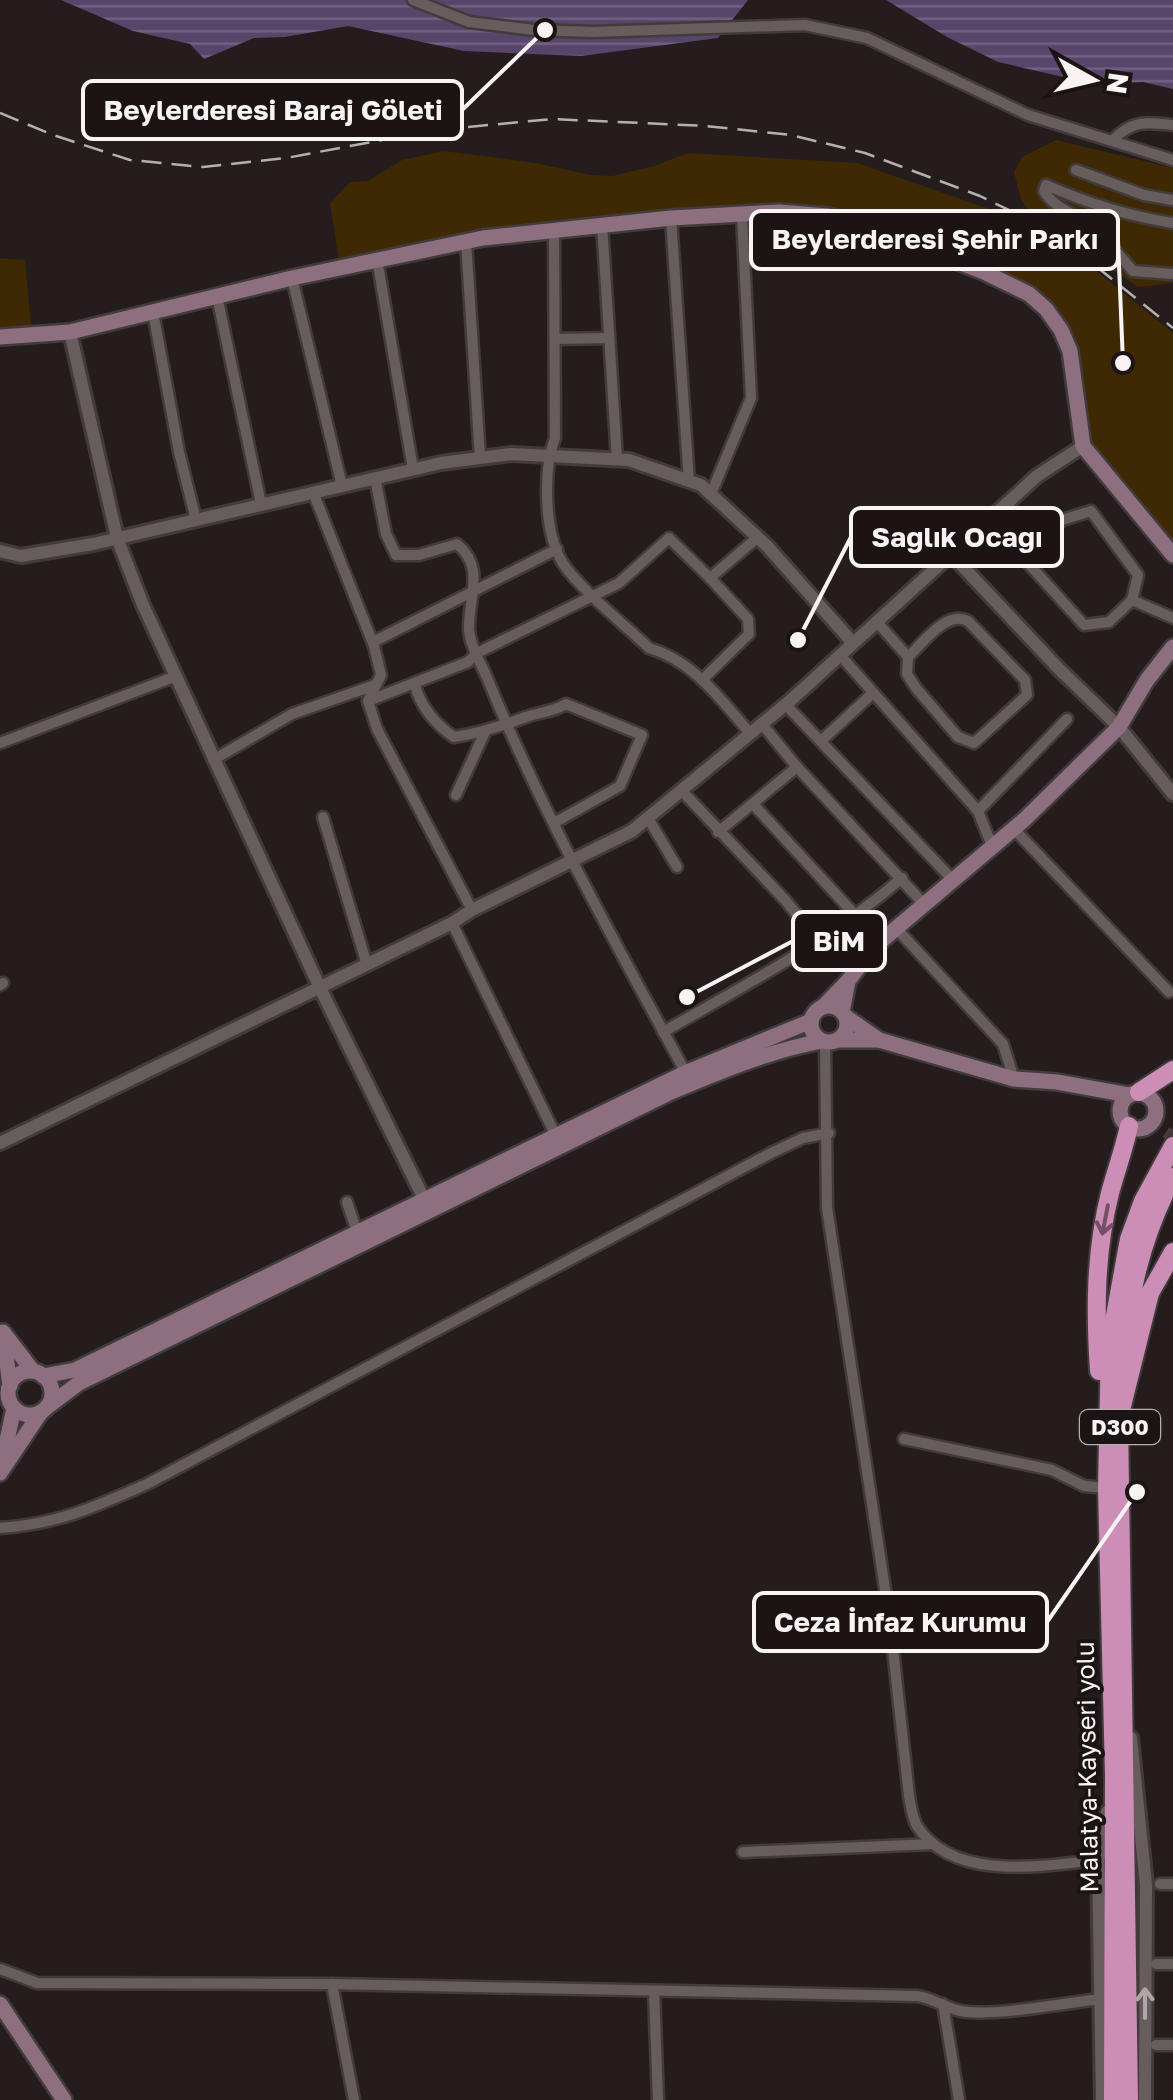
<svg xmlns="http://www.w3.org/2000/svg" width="1173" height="2100" font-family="'Golos Text',sans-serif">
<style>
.green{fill:#3e2903}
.water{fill:url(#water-rules)}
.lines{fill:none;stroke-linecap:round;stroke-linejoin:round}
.tertiary-tunnel{stroke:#453d3d;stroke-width:12;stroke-dasharray:12 6;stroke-linecap:butt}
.minor-casing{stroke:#423b3c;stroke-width:15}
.tertiary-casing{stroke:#423b3c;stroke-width:18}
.secondary-casing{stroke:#423b3c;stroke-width:20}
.trunk-casing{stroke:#423b3c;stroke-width:22}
.minor{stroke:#675d5d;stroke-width:10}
.tertiary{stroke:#675d5d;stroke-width:12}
.secondary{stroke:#8d6f7f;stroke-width:15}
.trunk{stroke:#cc8db6;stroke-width:18}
.rail{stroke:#b6afaf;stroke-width:2.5;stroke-dasharray:20 10;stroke-linecap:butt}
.oneway{stroke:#745065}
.oneway2{stroke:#b0a8a8}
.labels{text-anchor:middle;stroke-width:8;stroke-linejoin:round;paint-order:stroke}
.shield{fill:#1c1314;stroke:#b7b0b0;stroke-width:2.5}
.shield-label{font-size:22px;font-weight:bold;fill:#f9f3f3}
.street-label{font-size:25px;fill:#f9f3f3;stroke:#1c1314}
.leader{fill:none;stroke:#f9f3f3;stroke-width:4}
.callout-dot{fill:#f9f3f3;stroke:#1c1314;stroke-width:4}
.callout{fill:#1c1314;stroke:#f9f3f3;stroke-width:4}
.callout-label{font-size:28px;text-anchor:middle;font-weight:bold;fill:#f9f3f3}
</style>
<defs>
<pattern id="water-rules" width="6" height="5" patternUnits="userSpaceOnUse" patternTransform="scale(2.5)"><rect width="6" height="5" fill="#58456a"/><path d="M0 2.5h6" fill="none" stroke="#716080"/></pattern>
</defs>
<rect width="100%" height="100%" fill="#251d1d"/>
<g class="green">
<polygon points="1056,140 1173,168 1173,283 1138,287 1032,215 1021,199 1014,172 1022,157"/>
<polygon points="444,151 536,163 591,175 612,176 654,166 688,153 857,163 1001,213 1035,230 1078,256 1173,333 1173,555 1083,446 1070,351 1029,294 828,216 569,227 340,267 330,203 350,182 368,181 402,160"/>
<polygon points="0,258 25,260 31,326 0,331"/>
</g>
<g class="water">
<polygon points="61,0 748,0 718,38 581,56 464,51 348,26 285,37 254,38 204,59 190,44 133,31"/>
<polygon points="886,0 1173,0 1173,89 1143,82 1094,84 998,62 947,37"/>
</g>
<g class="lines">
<polyline class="tertiary-tunnel" points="1166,1132 1173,1137"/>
<defs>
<g id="minor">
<polyline points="413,0 469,22 534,30 593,32 805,25 867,38 1028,115 1173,160"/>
<path d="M1112 141C1131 120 1146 122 1173 125"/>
<polyline points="1076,170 1144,195 1173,200"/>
<polyline points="671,218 689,481"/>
<path d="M1173 223C1128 216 1087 203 1046 185L1044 191C1053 207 1073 213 1088 225 1105 239 1119 254 1133 271L1173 274"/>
<polyline points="602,224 617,459"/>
<path d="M554 228 555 438C543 469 544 530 561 560 574 584 627 627 649 648 694 661 720 699 750 733"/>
<polyline points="466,241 480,458"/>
<polyline points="377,259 413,469"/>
<polyline points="292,278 342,486"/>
<polyline points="217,296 261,504"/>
<polyline points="153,312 179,452 196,520"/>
<polyline points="555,339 609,338"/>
<path d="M375 478 386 534 396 555H419L457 544C486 568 468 597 469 630 470 646 482 665 488 680 544 817 618 947 688 1077"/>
<polyline points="313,492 374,646 381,675 368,701 377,729 472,910"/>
<polyline points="711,494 751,398 742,215"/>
<polyline points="989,520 1084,625 1109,622 1132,600 1173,618"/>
<polyline points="1022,558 1062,520 1091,511 1138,575 1132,600"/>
<path d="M877 622 908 657 907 674 916 688 958 737 974 743 1027 695 1025 680 968 621C946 610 923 643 908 657"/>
<polyline points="373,642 557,549"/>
<polyline points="840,655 978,811 992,846"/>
<polyline points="702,680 749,634 748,619 710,578"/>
<path d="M415 685C420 706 436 725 454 737 480 733 502 726 526 717 540 712 553 712 566 704L642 735 620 786 554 823"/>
<polyline points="368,701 468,662 477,653 619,583 669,538 710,578 758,537"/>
<polyline points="785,704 952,879"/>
<polyline points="761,723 797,767 923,903"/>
<polyline points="821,741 873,693"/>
<polyline points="0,743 176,676"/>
<polyline points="213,760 292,714 375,685"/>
<polyline points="682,791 786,901 820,943"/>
<polyline points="456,795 485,732"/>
<polyline points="753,804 857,917"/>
<polyline points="978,811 1067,719"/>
<polyline points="323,817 367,965"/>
<polyline points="648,818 677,867"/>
<polyline points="1013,828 1169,992"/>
<polyline points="718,832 797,767"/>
<polyline points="452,923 557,1138"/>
<polyline points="896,928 1003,1044 1014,1079"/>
<polyline points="0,985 3,983"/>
<path d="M663 1032C747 984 828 942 902 878"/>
<path d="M825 1041 827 1208 890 1622 909 1796C911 1806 912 1818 917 1826 953 1882 1043 1866 1098 1860"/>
<polyline points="347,1202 358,1235"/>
<polyline points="904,1439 1052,1470 1084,1486 1107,1488"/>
<path d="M0 1528C58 1524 95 1507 147 1484L771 1153 803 1138 829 1133"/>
<polyline points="743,1852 933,1844"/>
<polyline points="1160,1884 1173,1884"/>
<polyline points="1156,1964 1173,1964"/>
<path d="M0 1969 37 1983 332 1984 917 1996C933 1998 945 2008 961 2011 993 2017 1065 2003 1100 1999"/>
<polyline points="332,1984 354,2100"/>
<polyline points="654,1991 658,2100"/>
<polyline points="943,2004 959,2100"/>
<polyline points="1156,2045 1173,2045"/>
</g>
<g id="tertiary">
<polyline points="70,332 117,538 143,605 320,988 427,1205"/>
<polyline points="0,551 21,556 93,544 441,463 511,454 629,460 701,485 767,546 853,643"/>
<polyline points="951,554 1058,668 1119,727 1173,794"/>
<polyline points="0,1143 452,923 472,910 632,831 791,700 1037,476 1083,446"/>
<polyline points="1131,1738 1146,1885 1145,2100"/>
<polyline points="1102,2100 1098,1860 1107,1812"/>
</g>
<g id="secondary">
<polyline points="0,337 70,332 292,278 483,238 671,218 779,212 828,216 863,225 984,272 1029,294 1046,309 1061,330 1070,351 1083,446 1173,555"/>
<polyline points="848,981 874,947 1024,820 1119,727 1147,680 1173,647"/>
<circle cx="829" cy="1024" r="18"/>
<polyline points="824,1006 848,981 842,1012"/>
<polyline points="837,1040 879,1040 846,1017"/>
<polyline points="879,1040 1014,1079 1057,1082 1129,1095"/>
<circle cx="1138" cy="1111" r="18"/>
<circle cx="30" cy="1393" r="22"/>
<polyline points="43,1376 75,1370 685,1073 811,1021"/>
<polyline points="10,1386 3,1332 33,1371"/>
<path d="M47 1407 79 1383 671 1092C721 1071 769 1051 822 1041"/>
<polyline points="14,1408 0,1473 41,1412"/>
<polyline points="0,2004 64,2100"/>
</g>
<g id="trunk">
<polyline points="1139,1092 1173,1070"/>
<path d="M1099 1371C1095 1311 1095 1253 1110 1193 1116 1171 1124 1149 1129 1126"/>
<path d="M1121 1395C1125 1315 1135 1249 1173 1177"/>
<polyline points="1119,1418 1150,1293 1173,1252"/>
<polyline points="1119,1421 1129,2100"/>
<polyline points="1113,2100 1114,1775 1107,1488 1110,1343 1129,1239 1143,1201 1173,1146"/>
</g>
</defs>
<use href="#minor" class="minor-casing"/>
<use href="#tertiary" class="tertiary-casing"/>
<use href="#secondary" class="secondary-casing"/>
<use href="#trunk" class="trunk-casing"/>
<use href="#minor" class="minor"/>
<use href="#tertiary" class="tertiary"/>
<use href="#secondary" class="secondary"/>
<use href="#trunk" class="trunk"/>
<polyline class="rail" points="0,113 53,135 130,160 203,167 286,158 436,130 553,119 706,126 791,135 865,153 980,196 1052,231 1173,328"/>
</g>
<defs><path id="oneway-shaft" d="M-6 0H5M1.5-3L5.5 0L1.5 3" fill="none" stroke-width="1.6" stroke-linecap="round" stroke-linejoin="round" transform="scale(2.5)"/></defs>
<use class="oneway" href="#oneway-shaft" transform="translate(1105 1220) rotate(101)"/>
<use class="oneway2" href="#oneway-shaft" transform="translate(1145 2003) rotate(-90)"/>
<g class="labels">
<rect class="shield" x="1080" y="1410" width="80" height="34" rx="8"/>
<g class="shield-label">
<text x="1120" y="1435">D300</text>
</g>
<g class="street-label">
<text transform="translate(1087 1767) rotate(-91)" y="9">Malatya-Kayseri yolu</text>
</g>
</g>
<path class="leader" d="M545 30L462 110M1123 363L1118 240M798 640L851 537M687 997L793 941M1137 1492L1047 1622"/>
<g class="callout-dot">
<circle cx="545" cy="30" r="10"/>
<circle cx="1123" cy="363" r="10"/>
<circle cx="798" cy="640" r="10"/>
<circle cx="687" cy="997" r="10"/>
<circle cx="1137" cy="1492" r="10"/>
</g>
<g class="callout">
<rect x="83" y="81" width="379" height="58" rx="10"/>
<rect x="751" y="211" width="367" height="58" rx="10"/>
<rect x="851" y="508" width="211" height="58" rx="10"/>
<rect x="793" y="912" width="92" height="58" rx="10"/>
<rect x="754" y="1593" width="293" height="58" rx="10"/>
</g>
<g class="callout-label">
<text x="273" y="120">Beylerderesi Baraj Göleti</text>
<text x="935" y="249">Beylerderesi Şehir Parkı</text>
<text x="957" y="547">Saglık Ocagı</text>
<text x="839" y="951">BiM</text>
<text x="900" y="1632">Ceza İnfaz Kurumu</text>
</g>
<g transform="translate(1093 80) rotate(98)" stroke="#1c1314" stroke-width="8" paint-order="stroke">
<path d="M0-8L18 38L0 25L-18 38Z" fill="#f9f3f3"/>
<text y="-15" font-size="28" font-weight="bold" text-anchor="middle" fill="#f9f3f3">N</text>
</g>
</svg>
